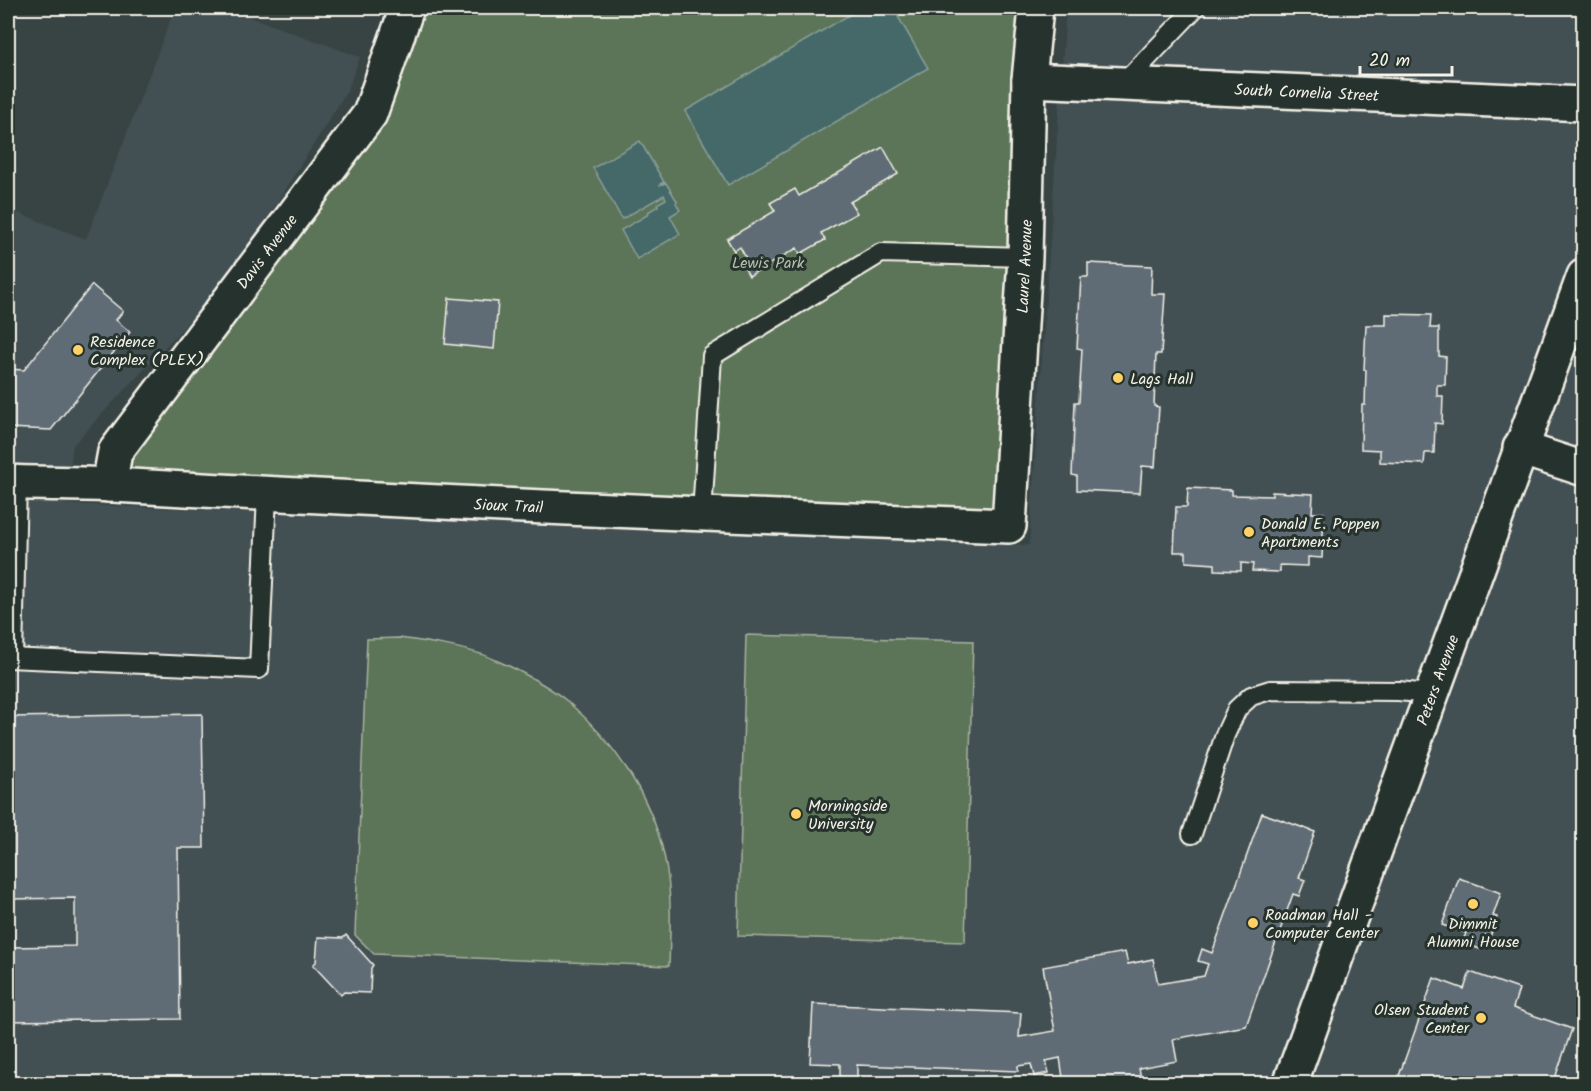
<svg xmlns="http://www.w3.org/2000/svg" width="1591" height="1091" font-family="Kalam,sans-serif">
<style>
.built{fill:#435052}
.green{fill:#5c7458;stroke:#a8b2a0;stroke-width:1.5}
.water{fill:#446968;stroke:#8a9f9b;stroke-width:1.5}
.building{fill:#5f6c76;stroke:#f4f1e8;stroke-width:1.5}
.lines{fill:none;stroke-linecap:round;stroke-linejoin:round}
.service-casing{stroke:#f4f1e8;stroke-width:22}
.minor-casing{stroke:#f4f1e8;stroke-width:38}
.tertiary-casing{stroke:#f4f1e8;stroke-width:38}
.service{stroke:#26332d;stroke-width:18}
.minor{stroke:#26332d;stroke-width:33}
.tertiary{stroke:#26332d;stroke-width:33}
.poi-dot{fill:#ffd166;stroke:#26332d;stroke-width:2}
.labels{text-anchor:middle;stroke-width:6;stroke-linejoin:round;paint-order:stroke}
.street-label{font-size:16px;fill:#f4f1e8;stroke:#26332d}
.park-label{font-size:16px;fill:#b7bfae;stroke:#26332d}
.poi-label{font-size:16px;fill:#f4f1e8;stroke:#26332d;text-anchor:start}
</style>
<rect width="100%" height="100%" fill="#374443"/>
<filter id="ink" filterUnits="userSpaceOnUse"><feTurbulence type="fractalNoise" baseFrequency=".0167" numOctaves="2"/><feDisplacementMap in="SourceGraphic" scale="12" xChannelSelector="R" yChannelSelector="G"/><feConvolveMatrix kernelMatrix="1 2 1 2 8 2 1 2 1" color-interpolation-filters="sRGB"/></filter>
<g filter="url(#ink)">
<polygon class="built" points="175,8 225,8 360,57 347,91 229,279 73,445 66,504 1029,545 1066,8 1583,8 1583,1083 8,1083 8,209 86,239"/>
<g class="green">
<polygon points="408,8 1026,8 1009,526 90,486 370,114"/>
<polygon points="746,635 973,641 965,942 738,936"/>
<path d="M399 638C428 642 456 646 484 655 492 658 501 663 509 666 529 676 550 687 567 701 617 744 657 804 667 871 672 902 670 934 669 966L374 954 355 935 367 639Z"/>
</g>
<g class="water">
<polygon points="861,8 893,8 928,68 728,185 685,111"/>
<polygon points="640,141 664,182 660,184 660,185 666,183 677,201 676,203 680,210 670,216 680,234 637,259 621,230 649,214 648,212 658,206 657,204 666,199 664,195 622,219 593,168"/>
</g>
<g class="building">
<polygon points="924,8 942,8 929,15"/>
<polygon points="883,147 898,174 850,202 857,213 821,233 825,240 800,254 797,248 749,276 742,263 747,260 740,247 734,251 727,239 775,211 770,203 795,189 799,196"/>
<polygon points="1088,263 1152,266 1151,294 1165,294 1161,354 1156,354 1154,406 1159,407 1155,467 1142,466 1140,493 1077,490 1077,476 1072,475 1075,402 1079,402 1082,349 1077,348 1081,277 1088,277"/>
<polygon points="92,285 123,311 116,320 130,332 51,430 8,428 8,369 24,370"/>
<polygon points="449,298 498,302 494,349 445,344"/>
<polygon points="1386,314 1431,315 1430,328 1439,328 1439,356 1446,357 1445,385 1437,385 1437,396 1443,396 1442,424 1435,423 1434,453 1425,453 1424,464 1380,462 1380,450 1361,449 1362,405 1365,405 1366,370 1364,370 1366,325 1386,325"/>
<polygon points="1188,488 1232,490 1232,495 1272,496 1272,492 1313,494 1312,513 1324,513 1322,558 1308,557 1308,566 1280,565 1280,572 1252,571 1253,564 1241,563 1241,571 1215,570 1215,564 1186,562 1186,552 1174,552 1176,507 1187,507"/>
<polygon points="202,714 204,848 178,848 180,1019 8,1021 8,947 75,946 75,898 8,899 8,717"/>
<polygon points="1262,813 1315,832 1299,878 1305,880 1299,896 1293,894 1246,1026 1173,1039 1177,1061 1139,1068 1142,1084 1064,1084 1060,1058 1046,1061 1049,1073 1034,1076 1031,1064 1018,1066 1018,1071 857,1065 857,1077 840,1077 840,1064 810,1063 813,1004 1021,1013 1019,1037 1055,1031 1043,967 1125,952 1128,964 1153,959 1158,984 1204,976 1208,964 1198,961 1202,949 1212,953"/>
<polygon points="1459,878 1501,893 1493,916 1497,917 1490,937 1485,935 1480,949 1462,943 1466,933 1442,925"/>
<polygon points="346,935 373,965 371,968 370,993 344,992 341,995 313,965 316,962 318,937 343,938"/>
<polygon points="1470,972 1519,989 1513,1008 1572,1029 1553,1084 1396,1084 1434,978 1464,989"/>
</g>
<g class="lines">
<defs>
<g id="service">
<polyline points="1123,84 1195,8"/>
<polyline points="702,514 712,356 881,253 1025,257"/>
<polyline points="8,658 259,669 267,495"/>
<polyline points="13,658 17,482"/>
<polyline points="1192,834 1225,735 1237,709 1251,696 1270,690 1398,691 1431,694"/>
</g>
<g id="minor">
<path id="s1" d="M1029 80 1584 104"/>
<polyline points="1520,448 1584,469"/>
<path id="s2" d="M8 482C43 484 78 483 113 485 412 502 711 515 1009 526L1025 257 1029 80 1036 8"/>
<path id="s3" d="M109 485 115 452 370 114 407 8"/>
</g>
<g id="tertiary">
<path id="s4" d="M1290 1084 1584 276"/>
</g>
</defs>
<use href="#service" class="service-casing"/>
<use href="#minor" class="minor-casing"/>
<use href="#tertiary" class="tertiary-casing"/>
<use href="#service" class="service"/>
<use href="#minor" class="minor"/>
<use href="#tertiary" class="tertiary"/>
</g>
</g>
<g class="poi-dot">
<circle cx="78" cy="350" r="6"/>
<circle cx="1118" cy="378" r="6"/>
<circle cx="1249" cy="532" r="6"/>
<circle cx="796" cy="814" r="6"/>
<circle cx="1473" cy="904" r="6"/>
<circle cx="1253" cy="923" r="6"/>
<circle cx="1481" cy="1018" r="6"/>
</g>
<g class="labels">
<g class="street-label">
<text dy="6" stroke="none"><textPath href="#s1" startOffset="278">South Cornelia Street</textPath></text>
<text dy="6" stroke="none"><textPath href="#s3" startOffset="285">Davis Avenue</textPath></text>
<text dy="6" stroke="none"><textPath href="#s2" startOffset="1262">Laurel Avenue</textPath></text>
<text dy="6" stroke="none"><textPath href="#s2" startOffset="501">Sioux Trail</textPath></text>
<text dy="6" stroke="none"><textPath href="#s4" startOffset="430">Peters Avenue</textPath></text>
</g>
<g class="park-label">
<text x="768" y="268">Lewis Park</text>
</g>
<g class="poi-label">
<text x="90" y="347">Residence<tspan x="90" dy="18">Complex (PLEX)</tspan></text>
<text x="1130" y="384">Lags Hall</text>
<text x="1261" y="529">Donald E. Poppen<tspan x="1261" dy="18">Apartments</tspan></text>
<text x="808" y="811">Morningside<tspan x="808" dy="18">University</tspan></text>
<text x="1265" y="920">Roadman Hall -<tspan x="1265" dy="18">Computer Center</tspan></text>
<text x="1473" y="929" text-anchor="middle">Dimmit<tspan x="1473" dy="18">Alumni House</tspan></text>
<text x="1469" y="1015" text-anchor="end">Olsen Student<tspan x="1469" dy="18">Center</tspan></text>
</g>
</g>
<rect width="1591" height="1091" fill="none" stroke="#26332d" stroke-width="30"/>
<rect x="15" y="15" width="1561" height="1061" fill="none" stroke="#f4f1e8" stroke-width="2" filter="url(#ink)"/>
<path d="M1360 66v9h92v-9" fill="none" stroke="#f4f1e8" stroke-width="3"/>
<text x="1369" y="66" font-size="18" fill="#f4f1e8" stroke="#26332d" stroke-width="4.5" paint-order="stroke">20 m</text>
</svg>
